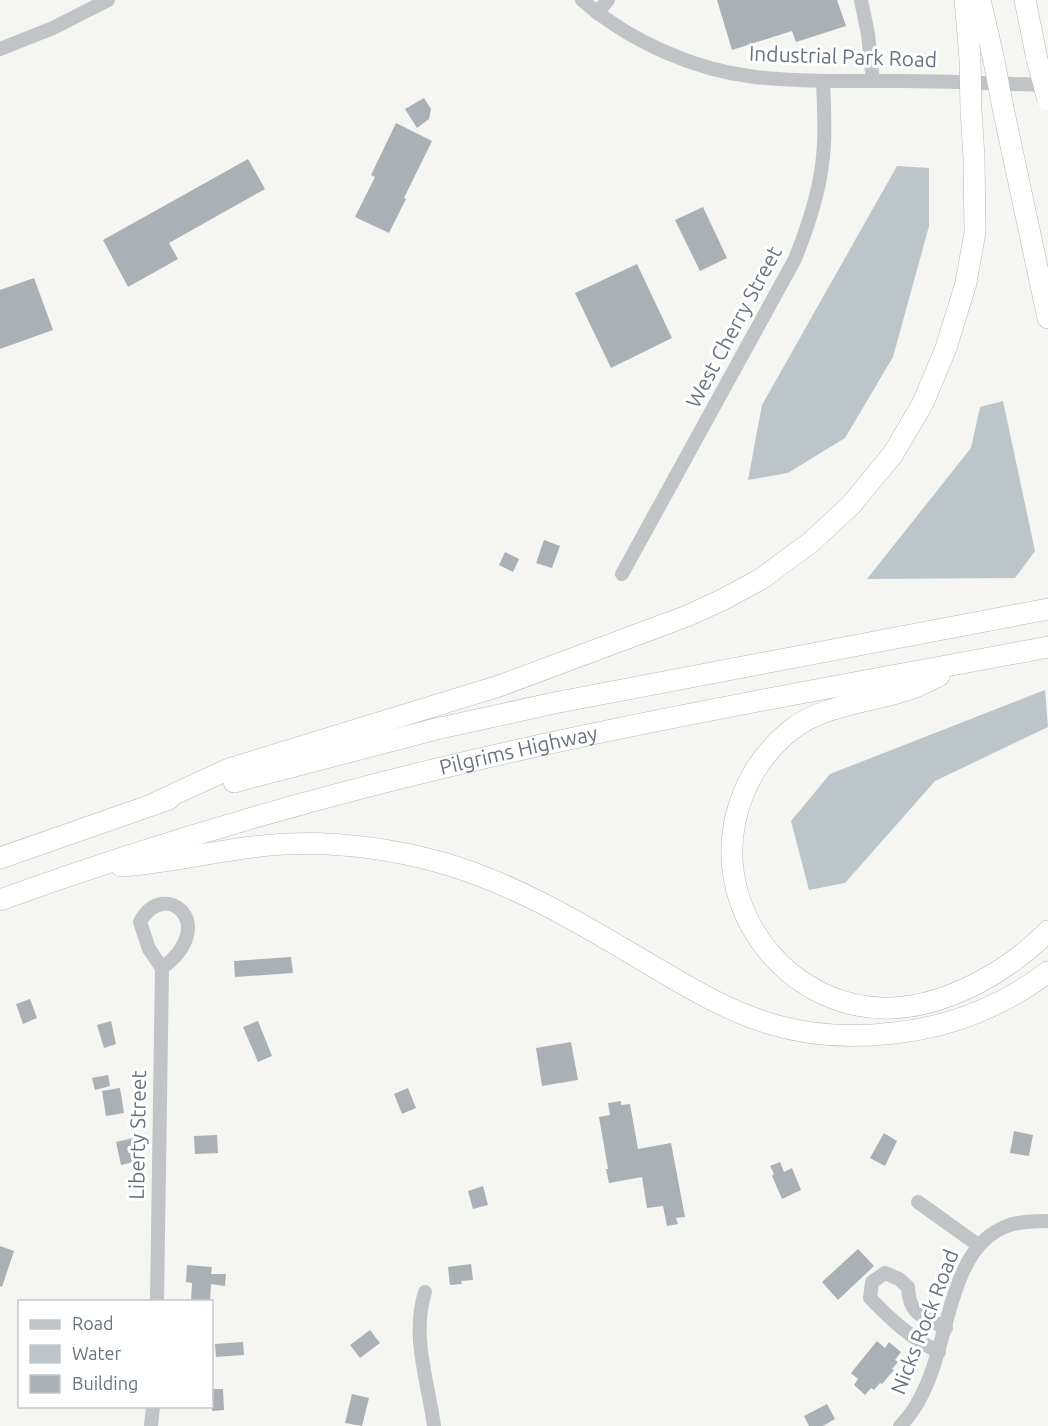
<svg xmlns="http://www.w3.org/2000/svg" width="1048" height="1426" font-family="Ubuntu,sans-serif">
<style>
.water{fill:#bcc5ca}
.building{fill:#aab1b6}
.lines{fill:none;stroke-linecap:round;stroke-linejoin:round}
.highway-casing{stroke:#b5b8bb;stroke-width:22}
.minor{stroke:#c0c4c7;stroke-width:14}
.highway{stroke:#fff;stroke-width:21}
.highway-bridge-casing{stroke:#b5b8bb;stroke-width:22;stroke-linecap:butt}
.highway-bridge{stroke:#fff;stroke-width:21}
.labels{text-anchor:middle;stroke-width:6;stroke-linejoin:round;paint-order:stroke}
.street-label{font-size:21px;fill:#667481;stroke:#fff}
</style>
<rect width="100%" height="100%" fill="#f5f5f2"/>
<g class="water">
<polygon points="897,166 929,168 929,226 893,357 845,438 788,473 748,480 762,405"/>
<polygon points="1003,401 1035,551 1015,578 867,579 971,448 980,407"/>
<polygon points="1045,690 1048,727 935,781 845,883 809,890 791,821 830,774"/>
</g>
<g class="building">
<polygon points="717,0 837,0 846,26 796,42 792,31 732,50"/>
<polygon points="424,98 431,109 429,119 417,128 405,109"/>
<polygon points="396,123 432,141 404,198 406,199 389,233 355,217 375,177 371,175"/>
<polygon points="248,159 265,189 169,243 178,259 128,287 103,240"/>
<polygon points="703,207 727,258 700,271 675,220"/>
<polygon points="637,264 672,338 611,368 575,293"/>
<polygon points="34,278 53,330 0,349 0,290"/>
<polygon points="544,540 560,546 552,568 536,563"/>
<polygon points="505,552 519,559 513,572 499,565"/>
<polygon points="291,957 293,973 235,977 234,961"/>
<polygon points="30,999 37,1018 23,1024 16,1004"/>
<polygon points="111,1021 116,1044 104,1048 97,1025"/>
<polygon points="258,1021 272,1056 258,1062 243,1027"/>
<polygon points="571,1042 578,1080 542,1086 536,1048"/>
<polygon points="108,1075 110,1086 95,1090 92,1078"/>
<polygon points="120,1088 124,1113 106,1116 102,1091"/>
<polygon points="408,1088 416,1108 402,1114 394,1094"/>
<polygon points="621,1101 621,1105 630,1104 638,1149 671,1143 685,1217 676,1218 678,1224 667,1226 663,1206 647,1208 642,1177 609,1183 606,1169 608,1169 599,1117 610,1115 608,1103"/>
<polygon points="1014,1131 1033,1135 1029,1156 1010,1153"/>
<polygon points="884,1133 897,1141 885,1166 870,1158"/>
<polygon points="217,1135 218,1153 195,1154 194,1136"/>
<polygon points="133,1138 138,1161 121,1165 116,1142"/>
<polygon points="780,1162 784,1172 792,1168 801,1190 782,1199 772,1176 774,1174 770,1166"/>
<polygon points="483,1186 488,1205 473,1209 468,1191"/>
<polygon points="0,1246 14,1251 2,1287 0,1286"/>
<polygon points="858,1249 874,1266 838,1300 822,1282"/>
<polygon points="471,1264 473,1280 461,1281 462,1284 450,1285 448,1267"/>
<polygon points="187,1265 212,1267 211,1274 226,1274 225,1286 211,1284 210,1302 191,1302 192,1283 186,1282"/>
<polygon points="370,1330 380,1343 360,1358 350,1345"/>
<polygon points="877,1341 885,1348 889,1342 901,1352 895,1360 898,1362 892,1369 894,1370 882,1384 880,1383 874,1390 871,1388 865,1395 854,1385 858,1379 851,1373"/>
<polygon points="243,1342 244,1355 216,1357 215,1344"/>
<polygon points="212,1389 223,1389 224,1410 212,1411"/>
<polygon points="352,1394 369,1398 362,1426 345,1423"/>
<polygon points="827,1404 835,1419 823,1426 809,1426 804,1416"/>
</g>
<g class="lines">
<defs>
<g id="highway">
<polyline points="965,0 970,58"/>
<polyline points="980,0 993,56"/>
<polyline points="1025,0 1037,59"/>
<polyline points="1003,108 1048,318"/>
<path d="M939 676C930 680 920 686 910 689 872 702 824 704 791 730 762 753 743 785 735 821 715 917 793 1012 893 1008 949 1005 1009 971 1048 931"/>
<polyline points="234,782 436,729 554,703 1048,609"/>
<polyline points="157,802 229,769 499,686 687,616 722,600 761,579 811,542 851,505 893,454 923,403 946,348 966,283 975,232 974,157 971,110"/>
<polyline points="0,858 169,799"/>
<path d="M121 866C166 863 209 852 253 847 315 839 379 846 439 862 511 882 575 920 639 958 681 983 724 1010 771 1024 811 1036 853 1038 894 1033 950 1027 1003 1006 1048 972"/>
<path id="s1" d="M0 900C187 832 379 779 574 738 731 704 890 677 1048 647"/>
</g>
</defs>
<use href="#highway" class="highway-casing"/>
<g class="minor">
<path d="M582 0C629 41 694 70 755 77 804 82 853 81 902 81 950 81 999 84 1048 85"/>
<polyline points="861,0 868,34 873,81"/>
<polyline points="597,13 608,0"/>
<polyline points="0,49 53,28 108,0"/>
<path d="M622 574 795 259C807 229 818 198 822 165 826 137 824 109 823 81"/>
<polyline points="918,1202 978,1245"/>
<path d="M425 1292C411 1336 428 1381 434 1426"/>
<path d="M157 1302 162 968 149 949 140 922C164 877 221 924 162 968"/>
<path d="M939 1352C911 1338 891 1320 870 1298L872 1282 885 1273 899 1279 908 1287C909 1315 923 1317 946 1328"/>
<polyline points="151,1426 153,1406"/>
<path d="M900 1426C955 1373 937 1252 1007 1226 1020 1221 1035 1221 1048 1221"/>
</g>
<use href="#highway" class="highway"/>
<defs>
<g id="highway-bridge">
<polyline points="993,56 1003,108"/>
<polyline points="970,58 971,110"/>
<polyline points="1037,59 1048,100"/>
</g>
</defs>
<use href="#highway-bridge" class="highway-bridge-casing"/>
<use href="#highway-bridge" class="highway-bridge"/>
</g>
<g class="labels">
<g class="street-label">
<text transform="translate(843 57) rotate(2)" y="7">Industrial Park Road</text>
<text transform="translate(734 327) rotate(-62)" y="7">West Cherry Street</text>
<text dy="7" stroke="none"><textPath href="#s1" startOffset="540">Pilgrims Highway</textPath></text>
<text transform="translate(138 1135) rotate(-89)" y="7">Liberty Street</text>
<text transform="translate(925 1322) rotate(-69)" y="7">Nicks Rock Road</text>
</g>
</g>
<rect x="18" y="1300" width="195" height="108" fill="#ffffff" stroke="#c2c7cd" stroke-width="1.5"/>
<rect x="30" y="1320" width="30" height="9" fill="#c0c4c7" stroke="#c2c7cd" stroke-width="1.5"/>
<text x="72" y="1330" font-size="18" fill="#667481">Road</text>
<rect x="30" y="1345" width="30" height="18" fill="#bcc5ca" stroke="#c2c7cd" stroke-width="1.5"/>
<text x="72" y="1360" font-size="18" fill="#667481">Water</text>
<rect x="30" y="1375" width="30" height="18" fill="#aab1b6" stroke="#c2c7cd" stroke-width="1.5"/>
<text x="72" y="1390" font-size="18" fill="#667481">Building</text>
</svg>
